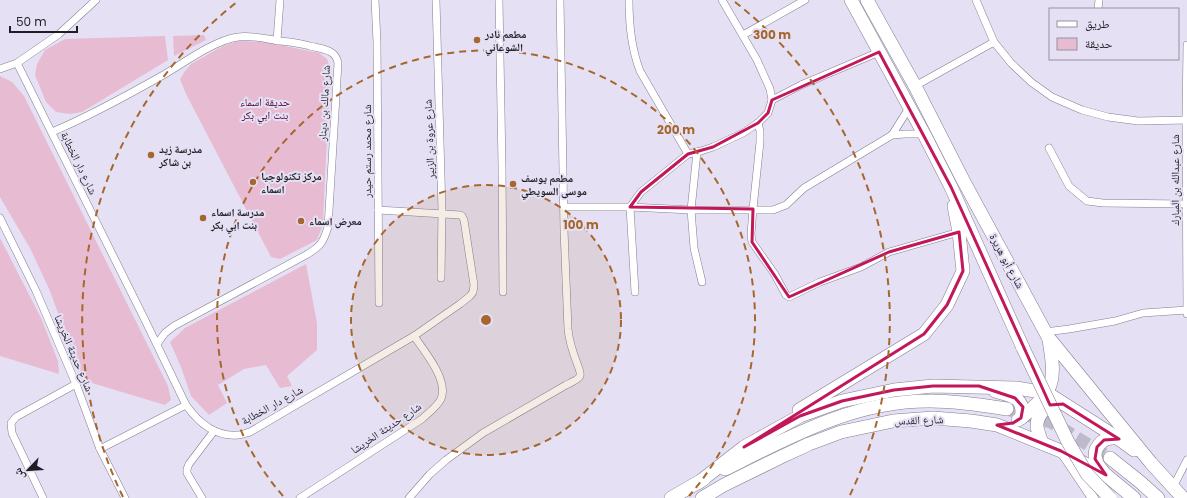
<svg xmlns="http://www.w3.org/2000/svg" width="1187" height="498" font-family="Poppins,'Noto Naskh Arabic',sans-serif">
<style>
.green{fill:#e7bcd2}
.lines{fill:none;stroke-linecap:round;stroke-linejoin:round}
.highway-tunnel{stroke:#beb9cb;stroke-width:13;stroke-dasharray:13 6;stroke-linecap:butt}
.street-casing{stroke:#837e90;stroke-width:8}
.secondary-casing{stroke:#837e90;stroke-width:11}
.highway-casing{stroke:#837e90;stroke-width:14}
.street{stroke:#fff;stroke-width:7}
.secondary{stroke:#fff;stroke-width:10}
.highway{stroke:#fff;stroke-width:13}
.highway-bridge-casing{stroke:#837e90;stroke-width:14;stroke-linecap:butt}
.highway-bridge{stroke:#fff;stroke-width:13}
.marked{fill:none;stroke:#c2185b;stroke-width:3;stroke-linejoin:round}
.ring{fill:none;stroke:#a6672e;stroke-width:2;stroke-dasharray:7 5}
.poi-dot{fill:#a6672e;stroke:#e5e0f4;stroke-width:1.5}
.labels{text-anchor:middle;stroke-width:4;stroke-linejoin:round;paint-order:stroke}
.poi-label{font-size:11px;font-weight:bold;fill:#201e25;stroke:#e5e0f4;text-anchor:start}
.park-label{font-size:11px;fill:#510838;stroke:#e5e0f4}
.street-label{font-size:11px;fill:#201e25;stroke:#e5e0f4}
.centre{fill:#a6672e;stroke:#e5e0f4;stroke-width:2}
.ring-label{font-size:12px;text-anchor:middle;font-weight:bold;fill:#a6672e;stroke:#e5e0f4;stroke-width:4;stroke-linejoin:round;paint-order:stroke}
</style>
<rect width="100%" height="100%" fill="#e5e0f4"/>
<g class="green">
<polygon points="204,35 206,40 174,56 173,36"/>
<polygon points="165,36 168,60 82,112 70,114 56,112 46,102 35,75 37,64 45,50 65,39"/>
<polygon points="238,41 266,42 319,53 327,59 331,70 325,176 323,224 317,240 280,259 271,257 186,94 180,79 185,71 191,64 223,46"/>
<polygon points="0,76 12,82 24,96 168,386 171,400 165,405 82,380 50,291 30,248 0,197"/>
<polygon points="0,238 41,318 58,361 59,374 0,356"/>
<polygon points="306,264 317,323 317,350 287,376 292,386 280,388 266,365 244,369 218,385 227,403 209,415 191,396 181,367 170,342 185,328"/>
</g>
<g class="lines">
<polyline class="highway-tunnel" points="1007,409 1051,422 1110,458"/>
<defs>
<g id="street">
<polyline points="375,0 377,42 379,303"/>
<polyline points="436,0 442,211 441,278"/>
<polyline points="499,0 502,166 503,292"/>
<path d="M629 0C629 25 631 48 640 71L688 154"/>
<polyline points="976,0 994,42 1011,63 1031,82 1052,97 1082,110 1108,117 1138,121 1187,120"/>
<polyline points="1098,9 1099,0"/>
<polyline points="743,35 805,0"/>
<polyline points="277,41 280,0"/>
<polyline points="1187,45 1186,120 1187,314"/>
<path d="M17 63 144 318 186 405C198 422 215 437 238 435 242 435 246 433 250 432L414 336 460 304 470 296 473 292 474 285 464 220 462 216 460 215 378 210"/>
<polyline points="0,69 17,63 59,34 96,0"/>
<polyline points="915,86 994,42"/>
<polyline points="772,100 801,85 879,52"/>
<polyline points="758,123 760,131 760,142 753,209 751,234 752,242 774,273 786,295 789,297 820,282 861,267 889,252 959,232"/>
<path d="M52 132C90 116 128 95 165 74 185 62 215 40 238 37 251 35 266 39 280 41 290 42 300 43 310 46 321 49 336 49 338 63L328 227C323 243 321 246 306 255L174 326 165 333 157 344"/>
<polyline points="892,135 909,108"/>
<polyline points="1049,148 1069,186 1087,201 1103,203 1186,204"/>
<polyline points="697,152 691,210 694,248 702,282"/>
<polyline points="564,207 630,207 641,192 688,154 701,151 713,147 743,133 758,123 768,113 772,100 770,89 757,60 722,0"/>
<polyline points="0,218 36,291 76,384 100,449 125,498"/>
<polyline points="635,292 630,207 691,210 773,210 786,205 804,188 892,135 905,134 924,134"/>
<polyline points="1045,332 1069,329 1115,321 1143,313 1187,310"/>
<polyline points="100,449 186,405"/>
<polyline points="1173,487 1187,460"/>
<polyline points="43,498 12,433 11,423 16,417 76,384"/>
<polyline points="202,498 187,473 187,469 189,464 214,431"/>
<path d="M300 498 422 419C428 413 437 407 441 399 449 380 424 351 414 336"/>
<path d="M409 498 430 474 446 460 483 433 566 385C570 383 578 380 580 376 581 373 579 369 578 366 573 353 569 342 568 329L564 230 560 0"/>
</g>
<polyline id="secondary" points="1062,452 1093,498"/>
<g id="highway">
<polyline points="851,0 924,134 951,187 1023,348"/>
<polyline points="867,0 915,86 963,180 1048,337 1151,463 1183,498"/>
<path d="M995 391C1011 396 1026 397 1021 418L1018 420"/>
<polyline points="799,410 924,334 947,305 963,271 959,232 954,206"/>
<path d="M1021 418C1055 390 1056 382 1049 340"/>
<path d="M1042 443C1040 438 1038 432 1037 427 1036 416 1046 405 1057 404"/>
<polyline points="1110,458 1139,481 1158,498"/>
<path d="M725 469C791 436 856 400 931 401 957 401 982 405 1007 409"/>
<path d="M1104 473C1101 469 1097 465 1096 460 1092 449 1102 438 1113 438 1115 437 1117 438 1119 439"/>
<polyline points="698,483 744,447 800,416 842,401 894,390 933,386 1016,388 1047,393 1119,439 1134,450"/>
<polyline points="671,498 704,479"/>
<polyline points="702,498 724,485 781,457 809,444 841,432 893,421 933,418 971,421 997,425 1061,451 1106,475 1134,498"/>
</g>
</defs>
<use href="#street" class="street-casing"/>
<use href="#secondary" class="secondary-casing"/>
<use href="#highway" class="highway-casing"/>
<use href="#street" class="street"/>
<use href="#secondary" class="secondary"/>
<use href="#highway" class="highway"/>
<defs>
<polyline id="highway-bridge" points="1023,348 1068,442 1087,474 1110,498"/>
</defs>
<use href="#highway-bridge" class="highway-bridge-casing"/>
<use href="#highway-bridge" class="highway-bridge"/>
</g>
<path class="marked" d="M879 52 951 187 1050 405 1063 404 1119 439 1104 440 1097 447 1095 459 1106 475 1061 451 997 425 1013 423 1021 418 1023 407 1015 398 979 386H933L894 390 842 401 800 416 744 447 924 334 947 305 963 271 959 232 889 252 789 297 752 242 753 209 630 207 641 192 688 154 713 147 758 123 768 113 772 100Z"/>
<circle cx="486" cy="320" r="135" fill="#a6672e" fill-opacity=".12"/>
<g class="ring">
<circle cx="486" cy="320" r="135"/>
<path d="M283 496A269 269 0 1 1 689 496"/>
<path d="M123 497A404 404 0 0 1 237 2M735 2A404 404 0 0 1 849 497"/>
</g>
<g class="poi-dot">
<circle cx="477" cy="40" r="4"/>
<circle cx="151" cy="155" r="4"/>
<circle cx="253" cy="182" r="4"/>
<circle cx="513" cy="184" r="4"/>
<circle cx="203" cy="218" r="4"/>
<circle cx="301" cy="221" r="4"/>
</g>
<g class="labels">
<g class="poi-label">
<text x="485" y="38">مطعم نادر<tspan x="485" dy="13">الشوعاني</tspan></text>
<text x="159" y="153">مدرسة زيد<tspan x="159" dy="13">بن شاكر</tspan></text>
<text x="261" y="180">مركز تكنولوجيا<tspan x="261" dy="13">اسماء</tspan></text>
<text x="521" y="182">مطعم يوسف<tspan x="521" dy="13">موسى السويطي</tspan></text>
<text x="211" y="216">مدرسة اسماء<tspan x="211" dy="13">بنت ابي بكر</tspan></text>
<text x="309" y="225">معرض اسماء</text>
</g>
<g class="park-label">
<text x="265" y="106">حديقة اسماء<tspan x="265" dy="13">بنت ابي بكر</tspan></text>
</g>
<g class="street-label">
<text transform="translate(324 103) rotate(-87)" y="4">شارع مالك بن دينار</text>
<text transform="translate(429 139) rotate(-92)" y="4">شارع عروة بن الزبير</text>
<text transform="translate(367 151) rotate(-90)" y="4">شارع محمد رستم حيدر</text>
<text transform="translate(79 163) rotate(64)" y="4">شارع دار الخطابة</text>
<text transform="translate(1175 180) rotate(-90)" y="4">شارع عبدالله بن المبارك</text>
<text transform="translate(1007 261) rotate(62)" y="4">شارع أبو هريرة</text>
<text transform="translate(74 353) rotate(67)" y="4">شارع حديثة الخريشا</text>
<text transform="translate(272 405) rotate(-29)" y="4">شارع دار الخطابة</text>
<text transform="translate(919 420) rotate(-2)" y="4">شارع القدس</text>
<text transform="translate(386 428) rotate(-34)" y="4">شارع حديثة الخريشا</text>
</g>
</g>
<circle cx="486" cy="320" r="6" class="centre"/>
<g class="ring-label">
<text x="772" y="39">300 m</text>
<text x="676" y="134">200 m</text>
<text x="581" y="229">100 m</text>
</g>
<rect x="1049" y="8" width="130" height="52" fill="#e5e0f4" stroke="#9692a1"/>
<rect x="1057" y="21" width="20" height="6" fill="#ffffff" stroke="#9692a1"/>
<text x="1085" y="28" font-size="12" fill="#201e25">طريق</text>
<rect x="1057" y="38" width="20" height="12" fill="#e7bcd2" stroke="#9692a1"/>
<text x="1085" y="48" font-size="12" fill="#201e25">حديقة</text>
<g transform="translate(28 470) rotate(245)" stroke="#e5e0f4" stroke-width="3" paint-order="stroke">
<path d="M0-3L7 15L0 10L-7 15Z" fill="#201e25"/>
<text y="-6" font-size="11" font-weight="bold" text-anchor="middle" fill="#201e25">ش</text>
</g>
<path d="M10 26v6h67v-6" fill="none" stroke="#201e25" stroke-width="2"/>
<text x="16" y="26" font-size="12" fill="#201e25" stroke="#e5e0f4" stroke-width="3" paint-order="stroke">50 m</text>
</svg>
